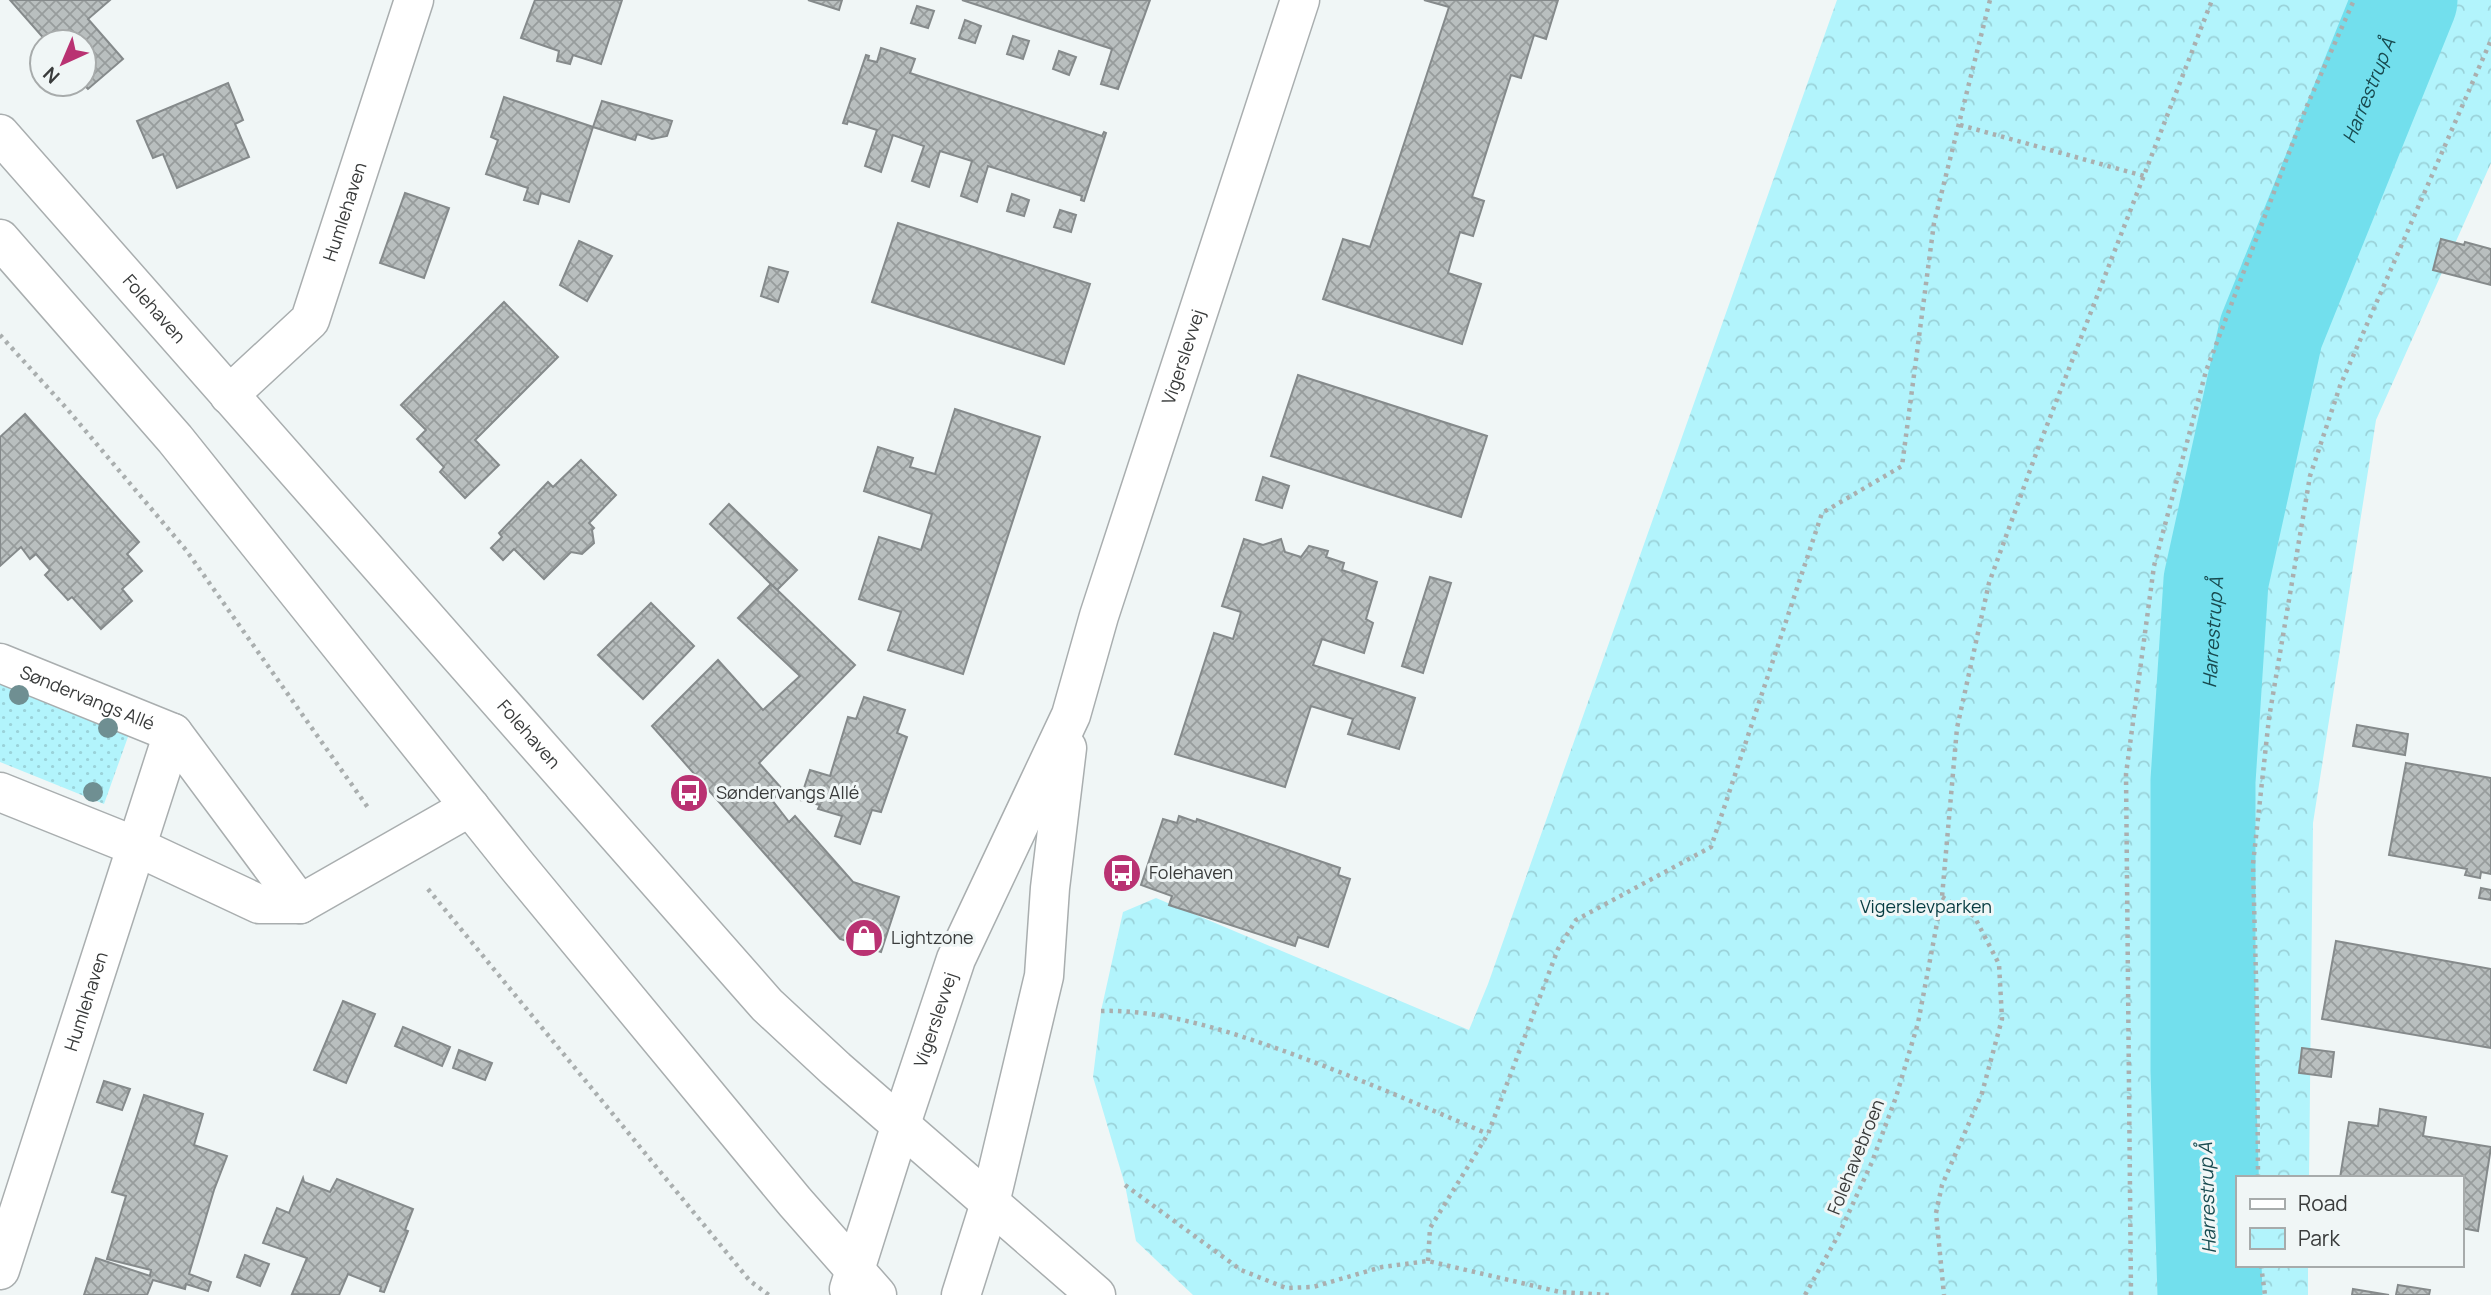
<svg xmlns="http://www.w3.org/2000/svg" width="2491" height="1295" font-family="Manrope,sans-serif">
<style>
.grass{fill:url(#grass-dots)}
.park{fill:url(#park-crowns)}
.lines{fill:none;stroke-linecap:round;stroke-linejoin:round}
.river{stroke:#72dfed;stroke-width:105}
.building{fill:url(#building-cross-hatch);stroke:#858a8b;stroke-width:2}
.street-casing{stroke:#a9aeaf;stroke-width:41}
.secondary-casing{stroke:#a9aeaf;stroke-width:41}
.primary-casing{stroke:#a9aeaf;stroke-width:41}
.path{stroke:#aaafaf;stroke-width:4.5;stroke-dasharray:3.5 5;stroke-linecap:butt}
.street{stroke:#fff;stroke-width:38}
.secondary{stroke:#fff;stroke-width:38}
.primary{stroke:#fff;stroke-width:38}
.tree{fill:#6f8f92}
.labels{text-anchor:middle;stroke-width:6;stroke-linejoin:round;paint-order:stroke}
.street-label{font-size:18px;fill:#393b3b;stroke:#f0f6f6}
.poi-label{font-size:18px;fill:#393b3b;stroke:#f0f6f6;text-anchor:start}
.park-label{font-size:18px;fill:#053b41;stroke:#f0f6f6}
.water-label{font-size:19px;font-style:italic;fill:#184a4f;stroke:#f0f6f6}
</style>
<defs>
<pattern id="grass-dots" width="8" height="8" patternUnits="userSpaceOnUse" patternTransform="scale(1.75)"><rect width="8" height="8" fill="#b2f4fc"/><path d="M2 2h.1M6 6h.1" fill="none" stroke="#9ad2d9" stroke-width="1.8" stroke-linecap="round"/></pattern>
<pattern id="park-crowns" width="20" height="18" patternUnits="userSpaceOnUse" patternTransform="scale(1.75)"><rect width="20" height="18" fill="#b2f4fc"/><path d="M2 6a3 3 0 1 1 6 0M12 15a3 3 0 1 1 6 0" fill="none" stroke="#9ad2d9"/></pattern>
<pattern id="building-cross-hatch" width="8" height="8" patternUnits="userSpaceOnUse" patternTransform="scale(1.75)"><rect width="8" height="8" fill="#b9bfbf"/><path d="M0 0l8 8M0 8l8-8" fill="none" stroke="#979c9c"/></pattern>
</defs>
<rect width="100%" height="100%" fill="#f0f6f6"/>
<polygon class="grass" points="0,682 129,734 104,804 0,762"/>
<polygon class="park" points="1837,0 2491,0 2491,163 2376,420 2313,823 2309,1178 2237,1178 2237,1265 2308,1265 2308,1295 1193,1295 1136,1241 1125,1185 1093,1077 1101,1011 1123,912 1156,898 1469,1030 1488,984"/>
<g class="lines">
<path class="river" id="s1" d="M2210 1295 2203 1070V781L2216 581 2271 332 2405 0"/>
</g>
<g class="building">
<polygon points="10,0 110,0 88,19 123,59 88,89 83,84 84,42 47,42"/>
<polygon points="535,0 622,0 601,64 573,55 570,64 557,61 559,51 521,38"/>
<polygon points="808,0 842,0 839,10"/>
<polygon points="962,0 1150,0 1118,89 1101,84 1112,49"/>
<polygon points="1424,0 1558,0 1546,39 1534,35 1521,78 1511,75 1472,197 1484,201 1473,236 1460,232 1448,273 1481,284 1462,344 1323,299 1343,239 1370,247 1449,7"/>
<polygon points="917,6 934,11 928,28 911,23"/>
<polygon points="965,20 981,26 975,43 959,38"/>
<polygon points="1013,36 1029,41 1023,59 1007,54"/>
<polygon points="881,48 915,59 910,73 1102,136 1104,132 1106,133 1084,201 1081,200 1082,196 988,166 977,202 961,196 972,161 940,151 929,187 912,181 924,146 893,135 881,172 865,166 877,130 848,121 847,124 843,123 866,55 869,56 868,60 877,62"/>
<polygon points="1059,51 1076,57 1069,75 1053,69"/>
<polygon points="228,83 243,120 235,124 249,157 177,188 163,154 153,158 137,121"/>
<polygon points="504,97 593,127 569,202 541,193 538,204 524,200 528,188 486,174 498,140 491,137"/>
<polygon points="602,101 672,121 667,136 652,139 637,134 635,140 593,127"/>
<polygon points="405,193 449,208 424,278 380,263"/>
<polygon points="1012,194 1029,200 1024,216 1007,211"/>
<polygon points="1060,210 1076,215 1071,232 1054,227"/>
<polygon points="898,223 1090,284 1064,364 872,302"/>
<polygon points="2441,239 2464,245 2465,242 2491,249 2491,285 2433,270"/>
<polygon points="579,241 612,256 587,301 560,285"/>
<polygon points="769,267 788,272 778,302 761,296"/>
<polygon points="504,302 558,357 475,440 499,465 465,498 440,472 444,467 417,439 426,430 401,405"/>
<polygon points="1298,375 1487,436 1461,517 1271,456"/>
<polygon points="955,409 1040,437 963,674 888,650 901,612 859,599 879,537 921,550 932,514 864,491 878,447 913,458 910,467 935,474"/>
<polygon points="25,414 139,542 127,554 142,571 122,589 132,601 101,629 72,597 68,600 45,575 50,570 36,554 30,559 21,547 0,566 0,437"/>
<polygon points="581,460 616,495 589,523 594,528 592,530 594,543 582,554 571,552 544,579 514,549 503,560 491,548 502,537 499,533 548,482 553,487"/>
<polygon points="1263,477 1289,486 1282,508 1256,500"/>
<polygon points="729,504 797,570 777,590 710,524"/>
<polygon points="1244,539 1263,545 1281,539 1285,552 1301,557 1309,546 1328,551 1326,557 1344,563 1342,570 1377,582 1366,619 1373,623 1364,653 1322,639 1313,665 1415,698 1399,749 1348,734 1353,719 1311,706 1285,787 1175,754 1214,633 1233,639 1241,612 1222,606"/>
<polygon points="1430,577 1451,583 1423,673 1402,666"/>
<polygon points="771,584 855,665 759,763 783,790 772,800 789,822 795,816 853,882 899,897 881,952 840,939 652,726 718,660 763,710 800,676 738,618"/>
<polygon points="651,603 694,646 643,699 598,655"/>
<polygon points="864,697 905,710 897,733 907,737 881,812 872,810 860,844 835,836 842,816 818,809 820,805 800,800 810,770 830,776 848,717 856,719"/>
<polygon points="2357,725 2408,734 2405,755 2353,746"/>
<polygon points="2406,763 2491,778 2491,874 2481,872 2480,878 2465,875 2467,869 2389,855"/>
<polygon points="1179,816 1196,822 1197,819 1340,868 1338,875 1350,879 1328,947 1298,937 1295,946 1169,905 1172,896 1141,885 1163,819 1177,823"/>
<polygon points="2481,888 2491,890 2491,900 2479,898"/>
<polygon points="2336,941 2491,969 2491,1048 2322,1019"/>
<polygon points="343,1001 375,1014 346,1083 314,1070"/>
<polygon points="403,1027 450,1047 442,1066 395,1046"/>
<polygon points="2302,1048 2334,1052 2331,1077 2299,1073"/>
<polygon points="459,1050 492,1063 485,1080 453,1068"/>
<polygon points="104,1081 130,1089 122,1110 97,1102"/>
<polygon points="144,1095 203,1114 194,1145 227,1156 214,1190 189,1274 211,1282 208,1291 186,1284 185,1289 153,1280 147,1295 84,1295 96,1258 150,1276 151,1270 107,1259 126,1196 112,1192"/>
<polygon points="2380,1109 2426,1117 2423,1136 2491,1147 2478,1231 2461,1228 2461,1178 2340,1178 2349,1122 2378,1126"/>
<polygon points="303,1178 304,1182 330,1192 337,1179 413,1209 405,1230 408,1231 384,1292 380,1291 381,1287 348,1274 339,1295 292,1294 307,1258 263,1243 277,1208 289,1213"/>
<polygon points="245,1255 269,1264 260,1286 237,1277"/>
<polygon points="2398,1285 2430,1290 2429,1295 2396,1295"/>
<polygon points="2353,1289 2389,1295 2352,1295"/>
</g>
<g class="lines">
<defs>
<g id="street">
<path id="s2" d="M229 395 310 320 414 0"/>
<path id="s3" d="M0 663 173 733 300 904"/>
<polyline points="0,792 135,846 259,904 300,904 470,807"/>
<path id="s4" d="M0 1270 173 733"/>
</g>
<g id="secondary">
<path id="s5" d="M901 1124 956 959 1071 715 1099 616 1300 0"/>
<polyline points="990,1203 1044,976 1050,888 1067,748"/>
</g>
<g id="primary">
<path id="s6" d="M0 134 767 1005 836 1069 1096 1295"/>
<polyline points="0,239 175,439 518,867 795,1202 877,1295"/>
<polyline points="849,1289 901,1124"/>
<polyline points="961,1295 990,1203"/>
</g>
</defs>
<use href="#street" class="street-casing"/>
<use href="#secondary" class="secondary-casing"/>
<use href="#primary" class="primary-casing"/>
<g class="path">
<polyline points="1960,125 2144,176"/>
<polyline points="0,335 68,410 186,550 369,809"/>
<polyline points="428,889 750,1281 769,1295"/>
<polyline points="1942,897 1974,916 1999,964 2002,1019 1982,1093 1942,1185 1936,1213 1944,1295"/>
<path d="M1101 1011C1161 1009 1228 1031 1284 1051 1353 1076 1420 1105 1488 1134"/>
<polyline points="2258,1178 2257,1015 2253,864 2269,718 2310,476 2340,386 2491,40"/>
<polyline points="1125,1185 1241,1270 1286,1288 1313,1287 1382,1267 1428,1261 1560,1292 1610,1295"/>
<polyline points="1428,1261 1430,1228 1488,1134 1558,949 1576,920 1711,847 1822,513 1902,466 1934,223 1990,0"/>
<polyline points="2261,1265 2265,1295"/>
<polyline points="1805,1295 1839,1234 1872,1162 1896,1097 1918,1023 1942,897 1957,728 1989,583 2037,451 2212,0"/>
<polyline points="2131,1295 2126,774 2154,566 2206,371 2306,108 2354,0"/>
</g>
<use href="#street" class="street"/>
<use href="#secondary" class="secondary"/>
<use href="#primary" class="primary"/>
</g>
<g class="tree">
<circle cx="19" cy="695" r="10"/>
<circle cx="108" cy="728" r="10"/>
<circle cx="93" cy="792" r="10"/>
</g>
<defs>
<symbol id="bus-disc" viewBox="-11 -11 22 22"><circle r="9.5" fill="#b93272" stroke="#f0f6f6"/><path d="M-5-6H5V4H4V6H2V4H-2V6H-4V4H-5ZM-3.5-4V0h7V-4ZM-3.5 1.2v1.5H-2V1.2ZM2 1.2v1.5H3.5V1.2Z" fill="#fff"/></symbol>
<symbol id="shop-disc" viewBox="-11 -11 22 22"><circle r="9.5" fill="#b93272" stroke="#f0f6f6"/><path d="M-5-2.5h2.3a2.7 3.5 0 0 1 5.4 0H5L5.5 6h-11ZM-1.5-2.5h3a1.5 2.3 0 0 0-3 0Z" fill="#fff"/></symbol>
</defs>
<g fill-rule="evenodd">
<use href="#bus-disc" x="667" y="771" width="44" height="44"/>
<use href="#bus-disc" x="1100" y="851" width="44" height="44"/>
<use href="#shop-disc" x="842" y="916" width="44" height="44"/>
</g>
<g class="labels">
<g class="street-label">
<text dy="6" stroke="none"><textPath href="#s2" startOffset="224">Humlehaven</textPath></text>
<text dy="6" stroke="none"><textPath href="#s6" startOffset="233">Folehaven</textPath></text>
<text dy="6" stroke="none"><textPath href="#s5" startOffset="819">Vigerslevvej</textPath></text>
<text dy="6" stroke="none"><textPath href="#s3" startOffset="94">Søndervangs Allé</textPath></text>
<text dy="6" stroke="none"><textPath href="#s6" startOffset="800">Folehaven</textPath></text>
<text dy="6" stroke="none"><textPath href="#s4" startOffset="282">Humlehaven</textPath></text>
<text dy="6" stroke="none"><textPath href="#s5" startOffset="110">Vigerslevvej</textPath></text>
<text transform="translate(1856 1157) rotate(-68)" y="6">Folehavebroen</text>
</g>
<g class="poi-label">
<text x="716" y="799">Søndervangs Allé</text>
<text x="1149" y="879">Folehaven</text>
<text x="891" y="944">Lightzone</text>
</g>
<g class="park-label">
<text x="1926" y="913">Vigerslevparken</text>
</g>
<g class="water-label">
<text dy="7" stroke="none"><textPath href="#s1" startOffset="1230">Harrestrup Å</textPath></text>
<text dy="7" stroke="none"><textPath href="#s1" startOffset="663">Harrestrup Å</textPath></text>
<text transform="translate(2207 1198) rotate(-92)" y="7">Harrestrup Å</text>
</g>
</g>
<rect x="2236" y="1176" width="228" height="91" fill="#f0f6f6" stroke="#a7abab" stroke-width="2"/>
<rect x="2250" y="1199" width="35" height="10" fill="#ffffff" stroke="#a7abab" stroke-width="2"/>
<text x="2298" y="1211" font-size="21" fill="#393b3b">Road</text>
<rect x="2250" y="1228" width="35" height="21" fill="url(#park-crowns)" stroke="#a7abab" stroke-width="2"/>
<text x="2298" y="1246" font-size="21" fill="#393b3b">Park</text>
<g transform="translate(63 63) rotate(224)"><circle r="33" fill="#f0f6f6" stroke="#a7abab" stroke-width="2"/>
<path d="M0-5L12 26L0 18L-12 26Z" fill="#b93272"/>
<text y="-10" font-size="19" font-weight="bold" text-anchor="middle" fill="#393b3b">N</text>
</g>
</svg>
